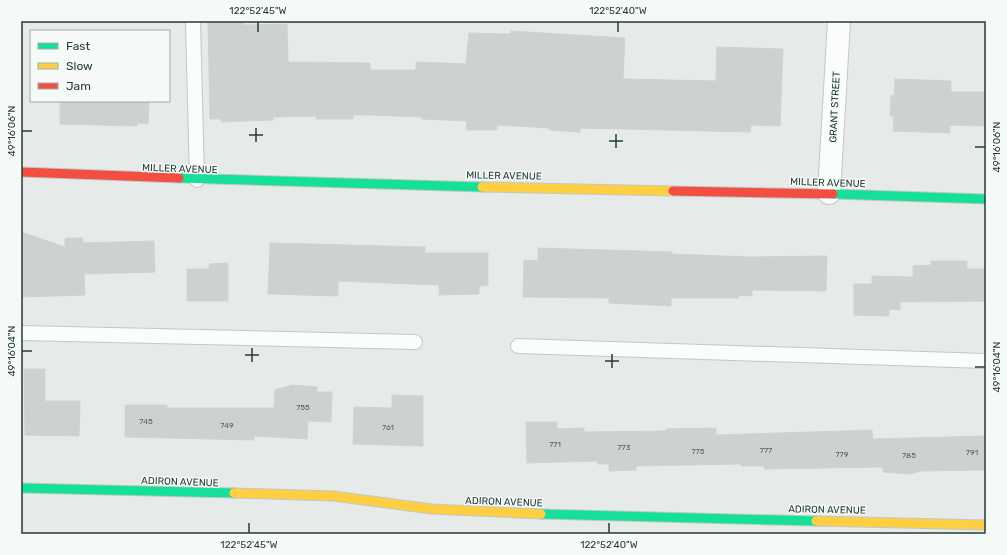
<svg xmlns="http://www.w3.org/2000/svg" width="1007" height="555" font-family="Rubik,sans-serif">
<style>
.building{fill:#cdd2d0;stroke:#cfd4d2}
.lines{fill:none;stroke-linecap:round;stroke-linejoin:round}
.lane-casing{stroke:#c3c8c6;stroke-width:16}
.street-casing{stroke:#c3c8c6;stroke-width:24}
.fast-casing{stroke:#c2c8c6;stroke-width:11}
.slow-casing{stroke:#c2c8c6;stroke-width:11}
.jam-casing{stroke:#c2c8c6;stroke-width:11}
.lane{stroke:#fbfcfc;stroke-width:14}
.street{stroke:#fbfcfc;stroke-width:22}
.fast{stroke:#16e098;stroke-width:9}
.slow{stroke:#ffcf43;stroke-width:9}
.jam{stroke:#f24e42;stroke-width:9}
.ticks{fill:none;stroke:#253d37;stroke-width:1.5}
.labels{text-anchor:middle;stroke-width:3;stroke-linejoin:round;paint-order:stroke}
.number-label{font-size:8px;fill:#50635e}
.street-label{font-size:10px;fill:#253d37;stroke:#f5f9f7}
.neatline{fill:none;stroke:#253d37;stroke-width:1.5}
.ticks-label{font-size:10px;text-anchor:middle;fill:#253d37}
</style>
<rect width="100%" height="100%" fill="#e6ebe9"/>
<g class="building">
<polygon points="208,21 243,21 243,25 287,24 288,62 370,63 370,70 416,70 416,62 466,64 469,33 511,34 511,31 625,38 623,79 716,81 717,47 783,49 780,126 751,125 750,132 580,128 580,132 549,130 549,128 497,125 497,130 466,130 467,121 422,119 422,117 369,115 353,115 353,119 316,119 316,116 273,117 273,120 221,122 221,119 210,119"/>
<polygon points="895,79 951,81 951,92 986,92 986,126 950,125 950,133 893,131 894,116 890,116 891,95 894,96"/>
<polygon points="60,101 149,101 148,124 137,123 137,126 60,124"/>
<polygon points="21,232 65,247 65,238 83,238 83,243 154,241 155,272 84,274 85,295 21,297"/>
<polygon points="270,243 425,247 425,253 488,253 488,285 479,286 479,294 439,295 439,285 338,281 338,296 268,294"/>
<polygon points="538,248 672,252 672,254 751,257 827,256 826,291 752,290 752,296 739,295 739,298 671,298 671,306 609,303 609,298 523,297 524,260 538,261"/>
<polygon points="931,261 967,261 967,269 986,269 986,301 900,302 900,310 889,309 889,316 854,315 854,284 872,284 872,276 913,277 913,266 931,265"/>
<polygon points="228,263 228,301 187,301 187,269 209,269 209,264"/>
<polygon points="24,369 45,369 45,401 80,401 79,436 25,435"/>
<polygon points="292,385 317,387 317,392 332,392 331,422 308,421 307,439 254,436 254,440 125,437 125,405 167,405 167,408 274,408 275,390"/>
<polygon points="392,395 423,396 423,446 353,444 354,407 392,408"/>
<polygon points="526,422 557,422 557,429 584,428 584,432 666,431 666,429 716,428 716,435 872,430 873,439 986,436 986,469 985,470 921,471 910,474 883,472 883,467 764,469 764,466 741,466 741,464 636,466 636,470 609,471 609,464 597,464 597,461 527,463"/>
</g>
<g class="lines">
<defs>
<g id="lane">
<polyline points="193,21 197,180"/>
<polyline points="21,333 415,342"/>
<polyline points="518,346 986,361"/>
</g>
<polyline id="street" points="829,193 839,21"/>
<g id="fast">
<polyline points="179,178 482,187"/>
<polyline points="833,194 986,199"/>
<polyline points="21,488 234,493"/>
<polyline points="541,514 816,521"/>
</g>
<g id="slow">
<polyline points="482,187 673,191"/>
<polyline points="234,493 333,496 432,509 541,514"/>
<polyline points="816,521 986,525"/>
</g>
<g id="jam">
<polyline points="21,172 179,178"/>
<polyline points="673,191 833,194"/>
</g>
</defs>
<use href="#lane" class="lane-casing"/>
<use href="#street" class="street-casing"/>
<use href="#fast" class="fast-casing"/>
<use href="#slow" class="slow-casing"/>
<use href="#jam" class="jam-casing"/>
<use href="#lane" class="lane"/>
<use href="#street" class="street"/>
<use href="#fast" class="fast"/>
<use href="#slow" class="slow"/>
<use href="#jam" class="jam"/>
</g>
<path class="ticks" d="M258 32V22M618 32V22M22 131H32M249 135H263M609 141H623M256 142V128M975 147H985M616 148V134M22 351H32M245 355H259M605 361H619M252 362V348M975 367H985M612 368V354M249 533V523M609 533V523"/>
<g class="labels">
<g class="number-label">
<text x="303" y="410">755</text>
<text x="146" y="424">745</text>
<text x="227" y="428">749</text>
<text x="388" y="430">761</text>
<text x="555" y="447">771</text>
<text x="624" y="450">773</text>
<text x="766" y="453">777</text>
<text x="698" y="454">775</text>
<text x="972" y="455">791</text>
<text x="842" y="457">779</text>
<text x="909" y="458">785</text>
</g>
<g class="street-label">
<text transform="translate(834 107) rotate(-87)" y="4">GRANT STREET</text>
<text transform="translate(180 168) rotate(2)" y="4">MILLER AVENUE</text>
<text transform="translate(504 175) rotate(1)" y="4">MILLER AVENUE</text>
<text transform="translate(828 182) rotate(2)" y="4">MILLER AVENUE</text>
<text transform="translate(180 481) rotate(2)" y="4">ADIRON AVENUE</text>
<text transform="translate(504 501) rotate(2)" y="4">ADIRON AVENUE</text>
<text transform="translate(827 509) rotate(1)" y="4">ADIRON AVENUE</text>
</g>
</g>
<rect width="1007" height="555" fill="none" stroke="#f5f9f7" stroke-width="44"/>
<rect x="30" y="30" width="140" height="72" fill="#f5f9f7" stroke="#a2aeaa"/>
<rect x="38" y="43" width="20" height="6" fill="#16e098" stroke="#a2aeaa"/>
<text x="66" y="50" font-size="12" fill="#253d37">Fast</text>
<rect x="38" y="63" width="20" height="6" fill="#ffcf43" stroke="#a2aeaa"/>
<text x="66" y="70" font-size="12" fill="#253d37">Slow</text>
<rect x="38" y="83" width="20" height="6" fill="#f24e42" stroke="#a2aeaa"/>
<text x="66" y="90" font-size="12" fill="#253d37">Jam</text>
<rect x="22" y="22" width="963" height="511" class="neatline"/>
<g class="ticks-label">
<text x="258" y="14">122°52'45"W</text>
<text x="618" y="14">122°52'40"W</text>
<text transform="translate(11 131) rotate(-90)" y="4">49°16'06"N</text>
<text transform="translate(996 147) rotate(-90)" y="4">49°16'06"N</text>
<text transform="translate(11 351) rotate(-90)" y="4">49°16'04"N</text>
<text transform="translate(996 367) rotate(-90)" y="4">49°16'04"N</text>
<text x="249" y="548">122°52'45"W</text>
<text x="609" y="548">122°52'40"W</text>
</g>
</svg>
